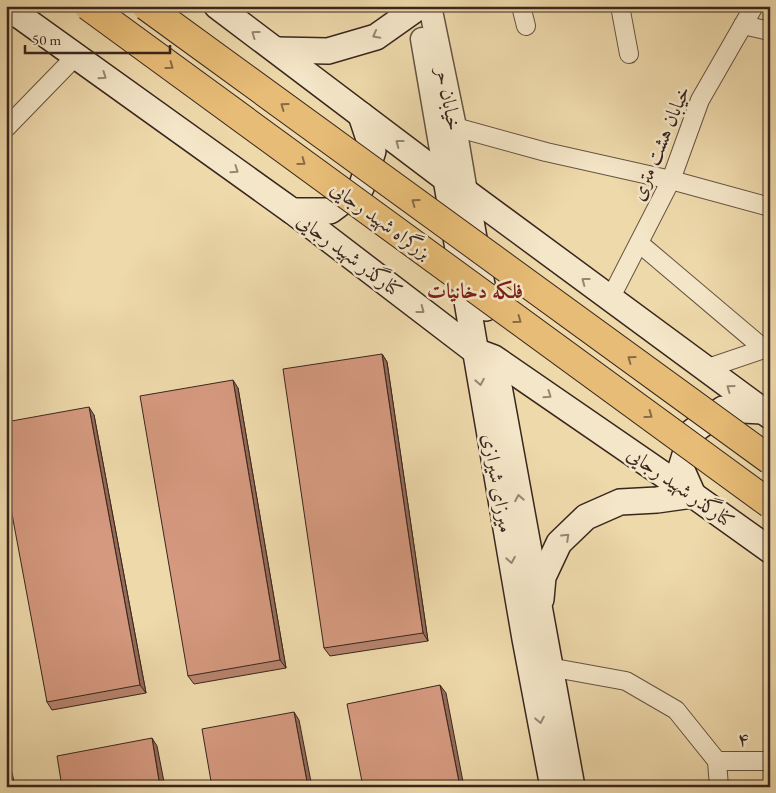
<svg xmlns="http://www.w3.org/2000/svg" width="776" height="793" font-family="'EB Garamond',Amiri,serif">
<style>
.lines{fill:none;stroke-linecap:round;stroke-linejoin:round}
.minor-casing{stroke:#665341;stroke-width:20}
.tertiary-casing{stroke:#665341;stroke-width:25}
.secondary-casing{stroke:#39261e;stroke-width:28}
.minor{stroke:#f4e6c8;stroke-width:18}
.tertiary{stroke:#f4e6c8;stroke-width:22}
.secondary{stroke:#f4e6c8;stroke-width:25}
.trunk-bridge-casing{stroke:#39261e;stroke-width:30;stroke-linecap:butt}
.trunk-bridge{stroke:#e7bc76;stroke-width:28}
.wall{fill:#b7846d;stroke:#39261e}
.shaded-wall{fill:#956b59;stroke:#39261e}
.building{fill:#d5997f;stroke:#39261e}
.oneway{stroke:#968673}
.oneway2{stroke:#876a46}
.labels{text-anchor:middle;stroke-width:5;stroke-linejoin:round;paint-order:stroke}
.street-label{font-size:20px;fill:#39261e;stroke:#f4e6c8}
.neighbourhood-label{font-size:21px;font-weight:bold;fill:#7a1f14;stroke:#f4e6c8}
</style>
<rect width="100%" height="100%" fill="#eed9ab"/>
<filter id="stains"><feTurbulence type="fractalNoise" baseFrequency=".004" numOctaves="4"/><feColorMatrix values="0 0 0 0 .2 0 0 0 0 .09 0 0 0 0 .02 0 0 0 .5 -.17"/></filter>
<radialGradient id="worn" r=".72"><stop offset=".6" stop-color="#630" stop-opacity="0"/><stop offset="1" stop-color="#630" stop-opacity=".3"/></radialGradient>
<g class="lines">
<defs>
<g id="minor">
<polyline points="521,6 526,26"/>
<polyline points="620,6 629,54"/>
<polyline points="743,25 770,31"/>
<polyline points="444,124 546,152 671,180 770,207"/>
<polyline points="6,128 75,57"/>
<polyline points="639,243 763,348"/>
<polyline points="610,299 671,180 700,100 754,6"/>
<polyline points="705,369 770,347"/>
<polyline points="549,667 626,681 676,710 717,761"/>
<polyline points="717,761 770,761"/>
<polyline points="717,761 719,787"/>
</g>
<g id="tertiary">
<polyline points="430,6 455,127 466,192"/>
<polyline points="422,39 446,179"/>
</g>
<g id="secondary">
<polyline points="6,6 292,211 475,351 494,358 693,495 770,550"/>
<polyline points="217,6 446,179 466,192 770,416"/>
<polyline points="277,50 328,51 376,37 417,8"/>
<polyline points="446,179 525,639 553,787"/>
<polyline points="466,192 486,308"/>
<polyline points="292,211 330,211 361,188 373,151 361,115"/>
<polyline points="496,370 572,787"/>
<polyline points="541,599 543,577 559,543 586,517 620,502 657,500 693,495 681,468 692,432 723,409 762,411"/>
</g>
</defs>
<use href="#minor" class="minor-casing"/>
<use href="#tertiary" class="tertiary-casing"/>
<use href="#secondary" class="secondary-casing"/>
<use href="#minor" class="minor"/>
<use href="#tertiary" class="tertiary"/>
<use href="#secondary" class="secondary"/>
<defs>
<g id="trunk-bridge">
<polyline points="88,6 770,504"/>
<polyline points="146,6 770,460"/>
</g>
</defs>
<use href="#trunk-bridge" class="trunk-bridge-casing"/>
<use href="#trunk-bridge" class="trunk-bridge"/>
</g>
<g class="wall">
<polygon points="382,354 387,362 428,641 330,656 324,648"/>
<polygon points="238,388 286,668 194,684 188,676"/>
<polygon points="94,415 146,693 52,710 47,702"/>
</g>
<g class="shaded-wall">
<polygon points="382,354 387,362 428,641 423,633"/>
<polygon points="233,380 238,388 286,668 280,660"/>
<polygon points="89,407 94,415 146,693 140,685"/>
<polygon points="440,685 446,693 464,787 460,787"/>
<polygon points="294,712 299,720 312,787 308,787"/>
<polygon points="152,738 157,746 165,787 160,787"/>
<polygon points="7,764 12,772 15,787 11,787"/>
</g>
<g class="building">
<polygon points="382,354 423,633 324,648 283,369"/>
<polygon points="233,380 280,660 188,676 140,396"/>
<polygon points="89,407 140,685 47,702 6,482 6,422"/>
<polygon points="440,685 460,787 363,787 347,704"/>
<polygon points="294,712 308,787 212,787 202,729"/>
<polygon points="152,738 160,787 62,787 57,756"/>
<polygon points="6,764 7,764 11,787 6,787"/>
</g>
<defs><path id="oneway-chevron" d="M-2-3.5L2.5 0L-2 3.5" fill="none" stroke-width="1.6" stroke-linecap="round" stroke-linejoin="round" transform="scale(1.25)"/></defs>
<g class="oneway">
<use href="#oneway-chevron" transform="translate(255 34) rotate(-144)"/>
<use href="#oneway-chevron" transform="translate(376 35) rotate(152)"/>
<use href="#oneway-chevron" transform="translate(103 76) rotate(35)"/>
<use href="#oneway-chevron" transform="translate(399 143) rotate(-143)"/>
<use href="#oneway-chevron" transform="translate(235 170) rotate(35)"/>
<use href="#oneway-chevron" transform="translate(585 281) rotate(-143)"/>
<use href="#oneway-chevron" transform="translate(421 310) rotate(37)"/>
<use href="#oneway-chevron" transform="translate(480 382) rotate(80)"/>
<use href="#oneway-chevron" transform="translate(730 388) rotate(-144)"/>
<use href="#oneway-chevron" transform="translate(548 395) rotate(35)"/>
<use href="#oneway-chevron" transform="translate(519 498) rotate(-100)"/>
<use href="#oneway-chevron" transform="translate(566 537) rotate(-44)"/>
<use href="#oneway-chevron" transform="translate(511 560) rotate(80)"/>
<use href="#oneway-chevron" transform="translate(540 720) rotate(79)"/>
</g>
<g class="oneway2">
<use href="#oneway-chevron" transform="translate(170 66) rotate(36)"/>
<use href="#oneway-chevron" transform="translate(284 106) rotate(-144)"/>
<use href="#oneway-chevron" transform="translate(302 162) rotate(36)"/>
<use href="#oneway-chevron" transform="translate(415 202) rotate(-144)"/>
<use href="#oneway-chevron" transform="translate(518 320) rotate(36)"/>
<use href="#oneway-chevron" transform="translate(631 359) rotate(-144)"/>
<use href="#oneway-chevron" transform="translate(649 415) rotate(36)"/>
</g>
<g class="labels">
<g class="street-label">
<text transform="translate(449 99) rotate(79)" y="7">خیابان حر</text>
<text transform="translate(660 143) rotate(-67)" y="7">خیابان هشت متری</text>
<text transform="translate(381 220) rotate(36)" y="7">بزرگراه شهید رجایی</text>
<text transform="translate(350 255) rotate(37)" y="7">کنارگذر شهید رجایی</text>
<text transform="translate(498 483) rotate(80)" y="7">میرزای شیرازی</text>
<text transform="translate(681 487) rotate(35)" y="7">کنارگذر شهید رجایی</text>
<text x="743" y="746">۴</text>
</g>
<g class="neighbourhood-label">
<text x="475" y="298">فلکه دخانیات</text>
</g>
</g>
<rect width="776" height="793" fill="none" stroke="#eed9ab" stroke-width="25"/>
<rect x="8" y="8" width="761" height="778" fill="none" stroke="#39261e" stroke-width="2.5"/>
<rect x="12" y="12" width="751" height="768" fill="none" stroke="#39261e"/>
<path d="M25 45v8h145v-8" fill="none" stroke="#39261e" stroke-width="2.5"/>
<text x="32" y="45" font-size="15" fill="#39261e" stroke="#f4e6c8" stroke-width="4" paint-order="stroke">50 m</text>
<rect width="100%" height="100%" filter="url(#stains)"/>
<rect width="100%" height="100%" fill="url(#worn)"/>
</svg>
